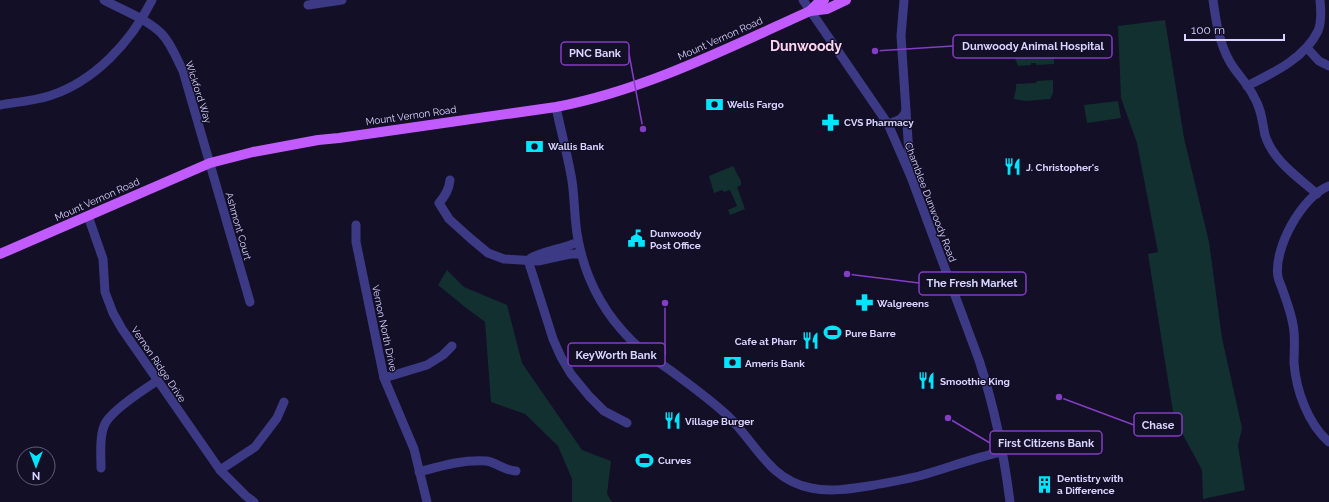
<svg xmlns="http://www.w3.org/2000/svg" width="1329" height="502" font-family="Raleway,sans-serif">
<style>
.green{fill:#12302f}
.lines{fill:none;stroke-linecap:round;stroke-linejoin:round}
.minor{stroke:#3d3a85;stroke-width:9}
.major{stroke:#c25bff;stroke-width:10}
.labels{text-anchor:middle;stroke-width:3;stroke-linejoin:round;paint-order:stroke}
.street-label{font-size:10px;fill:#d9d4ff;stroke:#130f26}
.poi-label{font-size:10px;font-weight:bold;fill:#d9d4ff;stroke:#130f26;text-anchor:start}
.district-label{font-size:14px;font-weight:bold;fill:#ffd6f0;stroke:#130f26}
.leader{fill:none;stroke:#843dc5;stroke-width:1.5}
.callout-dot{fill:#843dc5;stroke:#130f26;stroke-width:1.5}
.callout{fill:#130f26;stroke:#843dc5;stroke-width:1.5}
.callout-label{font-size:11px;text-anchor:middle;font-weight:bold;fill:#d9d4ff}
</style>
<rect width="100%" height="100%" fill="#130f26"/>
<g class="green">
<polygon points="1165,20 1184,138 1209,242 1222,338 1242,428 1238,445 1245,490 1203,499 1202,470 1174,418 1148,254 1158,252 1137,143 1121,98 1118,26"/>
<polygon points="1014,51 1050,51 1054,57 1054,64 1036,65 1036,63 1031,63 1031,65 1018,66 1014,56"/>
<path d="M1053 80V93L1050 99 1026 101 1014 99C1014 93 1017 90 1016 84L1036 83 1037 81Z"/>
<polygon points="1118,101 1121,118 1087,123 1084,105"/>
<polygon points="733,166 741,181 741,185 737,187 745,209 730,215 728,210 737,206 730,190 724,192 722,190 714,193 709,176"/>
<polygon points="447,270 464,287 507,305 522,363 582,450 611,461 607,494 612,502 572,502 572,479 558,446 525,414 491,402 485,322 465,307 438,285"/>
</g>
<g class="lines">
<g class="minor">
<path d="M104 0C122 10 145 18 161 33 171 43 177 59 183 71L250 302"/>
<path d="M803 0 888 124 911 177 979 360C994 406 1004 454 1010 502"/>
<path d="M1213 0C1216 21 1219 43 1230 62 1237 74 1248 84 1254 97 1262 110 1262 122 1265 135 1273 161 1298 177 1317 194"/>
<polyline points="308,5 342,0"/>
<polyline points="1307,48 1319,61 1329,66"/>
<path d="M1247 86C1273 73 1305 58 1318 31 1322 22 1321 10 1320 0"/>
<path d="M0 105C16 102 33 101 49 96 94 82 131 42 152 0"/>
<path d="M556 107C561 132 568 156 572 181 575 200 574 220 578 239 585 277 603 312 631 340 644 353 660 363 674 373 693 387 711 400 728 416 756 443 769 480 811 488 830 492 850 489 869 486 886 483 903 480 919 476 947 468 974 458 1001 452"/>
<polyline points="906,111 910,167"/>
<path d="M888 124C896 121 903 120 906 111L901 36 904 0"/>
<path d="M450 180C449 190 445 196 439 203L449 219 470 238 488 253 504 259 538 261 570 254H581"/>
<path d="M1329 186C1302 196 1273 249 1278 277 1279 282 1282 287 1283 291 1288 305 1293 318 1294 332 1295 342 1294 353 1294 363 1296 390 1308 424 1329 442"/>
<polyline points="88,216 103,259 105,292 113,313 122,329 220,470 246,496 254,502"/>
<polyline points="356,225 356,242 384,378 414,449 427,502"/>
<path d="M531 258C546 250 563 249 578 242"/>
<polyline points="528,260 553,339 561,357 571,374 589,396 604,411 627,423"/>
<polyline points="384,378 427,365 443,355 452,346"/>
<path d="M101 468C101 455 99 433 106 422 115 408 143 390 157 381"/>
<polyline points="220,470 255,447 277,418 284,402"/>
<path d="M419 472C441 466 464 459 487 461 497 463 506 471 516 471"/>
</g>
<g class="major">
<polyline points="810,11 827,9 846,0"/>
<path d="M0 254 210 163 253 152 318 140 339 138 556 107C645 90 728 48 810 11L819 2 824 0"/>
</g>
</g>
<defs>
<symbol id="bank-bare" viewBox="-9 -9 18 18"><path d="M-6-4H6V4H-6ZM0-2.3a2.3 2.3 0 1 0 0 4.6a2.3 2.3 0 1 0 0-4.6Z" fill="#00e5ff" stroke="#130f26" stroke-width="2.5" paint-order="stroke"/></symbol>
<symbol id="pharmacy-bare" viewBox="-9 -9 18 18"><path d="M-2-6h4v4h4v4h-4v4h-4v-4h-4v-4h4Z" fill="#00e5ff" stroke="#130f26" stroke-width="2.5" paint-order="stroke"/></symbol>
<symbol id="restaurant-bare" viewBox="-9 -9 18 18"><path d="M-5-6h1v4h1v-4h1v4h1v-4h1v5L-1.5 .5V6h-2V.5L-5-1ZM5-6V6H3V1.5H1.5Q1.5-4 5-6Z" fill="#00e5ff" stroke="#130f26" stroke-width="2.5" paint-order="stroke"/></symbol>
<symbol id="civic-bare" viewBox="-9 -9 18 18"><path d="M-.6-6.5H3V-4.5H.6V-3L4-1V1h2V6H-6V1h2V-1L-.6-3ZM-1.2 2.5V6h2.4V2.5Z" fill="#00e5ff" stroke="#130f26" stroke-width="2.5" paint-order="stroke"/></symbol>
<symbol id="stadium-bare" viewBox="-9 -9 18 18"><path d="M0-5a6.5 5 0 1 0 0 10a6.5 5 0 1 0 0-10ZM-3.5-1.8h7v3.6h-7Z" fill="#00e5ff" stroke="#130f26" stroke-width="2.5" paint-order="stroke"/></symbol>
<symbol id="building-bare" viewBox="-9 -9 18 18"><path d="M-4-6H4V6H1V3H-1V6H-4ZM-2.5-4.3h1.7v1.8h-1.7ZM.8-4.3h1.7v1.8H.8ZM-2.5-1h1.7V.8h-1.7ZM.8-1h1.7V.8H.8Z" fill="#00e5ff" stroke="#130f26" stroke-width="2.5" paint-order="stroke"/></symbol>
</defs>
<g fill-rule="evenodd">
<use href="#bank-bare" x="702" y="92" width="25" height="25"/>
<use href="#pharmacy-bare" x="818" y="110" width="25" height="25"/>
<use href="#bank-bare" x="522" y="134" width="25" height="25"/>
<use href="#restaurant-bare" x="1000" y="154" width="25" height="25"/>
<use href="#civic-bare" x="624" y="226" width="25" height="25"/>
<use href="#pharmacy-bare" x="852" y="290" width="25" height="25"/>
<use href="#stadium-bare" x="820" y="320" width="25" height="25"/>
<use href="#restaurant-bare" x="798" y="328" width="25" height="25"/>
<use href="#bank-bare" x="720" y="350" width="25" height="25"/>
<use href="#restaurant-bare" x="914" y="368" width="25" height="25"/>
<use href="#restaurant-bare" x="660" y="408" width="25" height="25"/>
<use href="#stadium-bare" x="632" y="448" width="25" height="25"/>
<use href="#building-bare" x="1032" y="472" width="25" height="25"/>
</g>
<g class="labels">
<g class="street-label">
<text transform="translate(720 38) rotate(-24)" y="4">Mount Vernon Road</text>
<text transform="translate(199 92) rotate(72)" y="4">Wickford Way</text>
<text transform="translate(411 115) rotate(-8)" y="4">Mount Vernon Road</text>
<text transform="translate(97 199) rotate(-24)" y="4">Mount Vernon Road</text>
<text transform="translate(931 202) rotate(69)" y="4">Chamblee Dunwoody Road</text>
<text transform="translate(239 226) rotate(74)" y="4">Ashmont Court</text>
<text transform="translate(385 328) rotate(78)" y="4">Vernon North Drive</text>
<text transform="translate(159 364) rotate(56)" y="4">Vernon Ridge Drive</text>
</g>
<g class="poi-label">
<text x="727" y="108">Wells Fargo</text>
<text x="844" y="126">CVS Pharmacy</text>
<text x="548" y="150">Wallis Bank</text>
<text x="1026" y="171">J. Christopher's</text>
<text x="650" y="237">Dunwoody<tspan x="650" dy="12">Post Office</tspan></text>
<text x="877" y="307">Walgreens</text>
<text x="845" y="337">Pure Barre</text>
<text x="797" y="345" text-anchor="end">Cafe at Pharr</text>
<text x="745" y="367">Ameris Bank</text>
<text x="940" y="385">Smoothie King</text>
<text x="685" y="425">Village Burger</text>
<text x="658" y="464">Curves</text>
<text x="1057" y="482">Dentistry with<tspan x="1057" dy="12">a Difference</tspan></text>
</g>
<g class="district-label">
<text x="806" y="51">Dunwoody</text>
</g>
</g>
<path class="leader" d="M875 51L953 46M643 129L629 54M847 274L919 283M665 303L665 355M1059 397L1134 425M948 418L990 443"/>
<g class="callout-dot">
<circle cx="875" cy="51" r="4"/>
<circle cx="643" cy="129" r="4"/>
<circle cx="847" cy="274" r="4"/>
<circle cx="665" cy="303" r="4"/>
<circle cx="1059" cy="397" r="4"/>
<circle cx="948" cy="418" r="4"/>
</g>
<g class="callout">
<rect x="953" y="35" width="159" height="23" rx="4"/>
<rect x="561" y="42" width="68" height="23" rx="4"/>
<rect x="919" y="272" width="107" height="23" rx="4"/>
<rect x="568" y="343" width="97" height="23" rx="4"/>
<rect x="1134" y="413" width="48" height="23" rx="4"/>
<rect x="990" y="431" width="112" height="23" rx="4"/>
</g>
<g class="callout-label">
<text x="1033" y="50">Dunwoody Animal Hospital</text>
<text x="595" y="57">PNC Bank</text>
<text x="972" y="287">The Fresh Market</text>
<text x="616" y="359">KeyWorth Bank</text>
<text x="1158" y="429">Chase</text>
<text x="1046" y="447">First Citizens Bank</text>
</g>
<g transform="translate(36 466) rotate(180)"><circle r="19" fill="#130f26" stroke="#625e7d"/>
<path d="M0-3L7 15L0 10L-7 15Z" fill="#00e5ff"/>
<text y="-6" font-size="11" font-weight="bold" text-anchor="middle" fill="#d9d4ff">N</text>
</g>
<path d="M1185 34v6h99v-6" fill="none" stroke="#d9d4ff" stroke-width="2"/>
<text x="1191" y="34" font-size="12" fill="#d9d4ff" stroke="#130f26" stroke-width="3" paint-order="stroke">100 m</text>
</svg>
